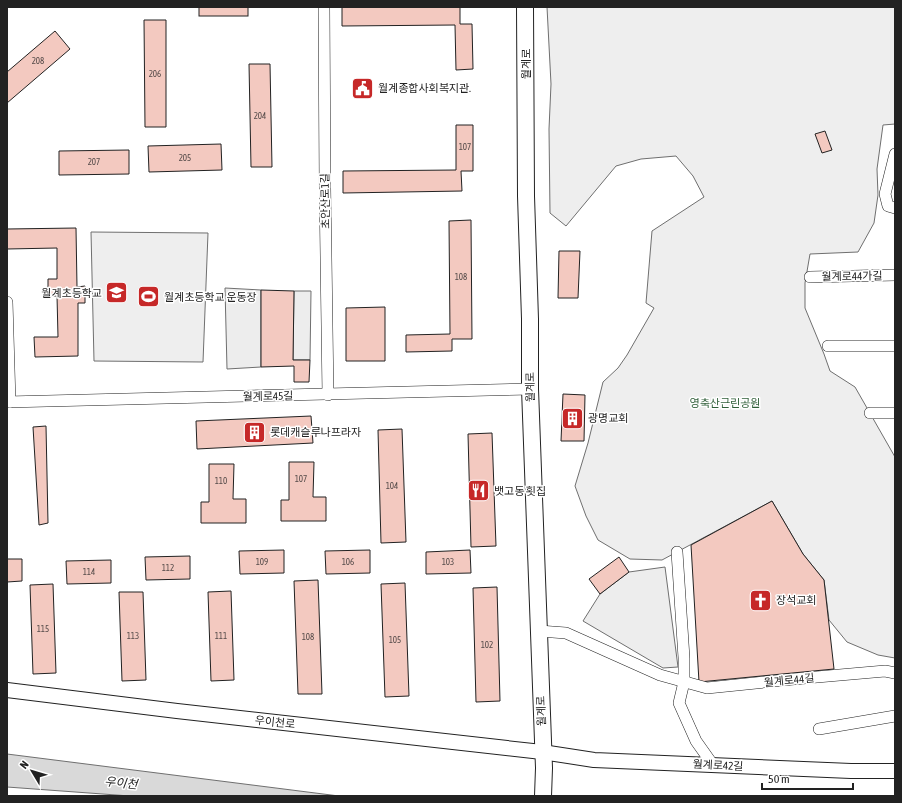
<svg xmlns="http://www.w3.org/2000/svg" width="902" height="803" font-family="'Asap Condensed','Noto Sans KR',sans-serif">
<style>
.green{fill:#eee;stroke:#6f6f6f}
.parking{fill:#ededed;stroke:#6f6f6f}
.water{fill:#d9d9d9;stroke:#6f6f6f}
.building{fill:#f3c9c0;stroke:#222}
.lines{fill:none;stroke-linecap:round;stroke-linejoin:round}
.minor-casing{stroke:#222;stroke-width:12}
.tertiary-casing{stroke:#222;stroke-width:16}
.secondary-casing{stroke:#222;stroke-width:18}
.minor{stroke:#fff;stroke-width:11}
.tertiary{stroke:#fff;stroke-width:14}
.secondary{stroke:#fff;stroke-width:16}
.labels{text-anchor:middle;stroke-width:3;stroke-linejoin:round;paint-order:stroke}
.number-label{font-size:9px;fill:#564c4a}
.street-label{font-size:11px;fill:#222;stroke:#fff}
.poi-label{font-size:11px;fill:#222;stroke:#fff;text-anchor:start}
.park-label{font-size:11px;fill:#2f5e38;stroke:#fff}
.water-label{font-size:12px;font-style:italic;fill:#222;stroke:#fff}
</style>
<rect width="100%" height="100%" fill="#fff"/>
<g class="green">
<polygon points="547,7 895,7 895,124 883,125 877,169 878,195 874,223 858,252 810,254 805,283 805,308 824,354 830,371 855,387 895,457 895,658 878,655 847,642 829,620 824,580 803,554 772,501 662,560 630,559 598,540 586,516 575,486 588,443 603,382 618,368 627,355 654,308 646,303 652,231 704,197 693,176 676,156 641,159 616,166 566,226 550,213 549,129 551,84"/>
<polygon points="91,232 208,233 203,362 94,361"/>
</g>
<g class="parking">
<polygon points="225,288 261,290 261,367 227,369"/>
<polygon points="294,291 311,291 310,360 293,360"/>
<polygon points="665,567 678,667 663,668 583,621 600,594 629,572"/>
</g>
<polygon class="water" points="7,754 339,796 130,796 7,787"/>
<g class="building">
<rect x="199" y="7" width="49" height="9"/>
<polygon points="342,7 460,7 460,24 472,24 473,69 456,70 455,25 342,26"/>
<polygon points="144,20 166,20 166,127 145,127"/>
<polygon points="55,31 70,49 7,103 7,72"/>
<polygon points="249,64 270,64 272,167 251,167"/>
<polygon points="456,125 473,125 473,171 461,171 462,191 343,193 343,171 456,170"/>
<polygon points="825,131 832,150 822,153 815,134"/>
<polygon points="221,144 222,170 149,172 148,146"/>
<polygon points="129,150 129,174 59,175 59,151"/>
<polygon points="471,220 472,339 452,339 452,351 406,352 406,335 450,334 449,221"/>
<polygon points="76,228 77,287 85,286 85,303 78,303 78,356 35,357 34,337 58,337 57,296 48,296 48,279 57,279 57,248 7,249 7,229"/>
<polygon points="559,251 580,251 578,298 558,298"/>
<polygon points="261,290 294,291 293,360 310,360 309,382 294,382 294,366 261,367"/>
<polygon points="385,307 385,361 346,361 346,308"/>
<polygon points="563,394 585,395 584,441 561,441"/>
<polygon points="311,416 313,443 197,449 196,421"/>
<polygon points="46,426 48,523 39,525 33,427"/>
<polygon points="402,429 406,542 381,543 378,430"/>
<polygon points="492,433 496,546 471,547 468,434"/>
<polygon points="289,462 314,462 313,497 326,497 326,521 281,521 281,500 289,500"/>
<polygon points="209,464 234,464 233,499 246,499 246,523 201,523 201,502 209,502"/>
<polygon points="772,501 803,554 824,580 834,669 699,682 691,545"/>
<polygon points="284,550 284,573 240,574 239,551"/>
<polygon points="370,550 370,573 326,574 325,551"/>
<polygon points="470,550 471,573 426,574 426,552"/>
<polygon points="190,556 190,579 146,580 145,557"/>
<polygon points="619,557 629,572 600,594 589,579"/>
<polygon points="7,559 22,559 22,581 7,582"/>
<polygon points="111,560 111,583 67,584 66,561"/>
<polygon points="318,580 322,694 298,694 294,581"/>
<polygon points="405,583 409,696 385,697 381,584"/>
<polygon points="53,584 56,673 33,674 30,585"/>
<polygon points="497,587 500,701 476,702 473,588"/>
<polygon points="231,591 234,680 211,681 208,592"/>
<polygon points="119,592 143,592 146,680 122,681"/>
</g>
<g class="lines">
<defs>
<g id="minor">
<polyline points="324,7 325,188 328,395"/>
<polyline points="895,154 885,194 888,206 895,208"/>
<polyline points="810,277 895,275"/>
<polyline points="7,302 10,402"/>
<polyline points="828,346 895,346"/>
<polyline points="7,402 530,389"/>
<polyline points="870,413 895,413"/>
<polyline points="677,552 684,658 684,682 679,703 696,741 713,765"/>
<polyline points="539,631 566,633 660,675 707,688 794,679 885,671 895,673"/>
<polyline points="819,729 895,716"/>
</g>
<polyline id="tertiary" points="7,690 177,711 542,752 594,760 851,771 895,771"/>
<polyline id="secondary" points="525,7 526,196 530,319 530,389 544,768 543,796"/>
</defs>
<use href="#minor" class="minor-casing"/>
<use href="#tertiary" class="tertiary-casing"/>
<use href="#secondary" class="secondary-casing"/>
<use href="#minor" class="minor"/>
<use href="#tertiary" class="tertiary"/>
<use href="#secondary" class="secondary"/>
</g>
<defs>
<symbol id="civic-square" viewBox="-11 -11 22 22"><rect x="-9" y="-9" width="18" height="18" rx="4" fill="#c62828" stroke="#fff"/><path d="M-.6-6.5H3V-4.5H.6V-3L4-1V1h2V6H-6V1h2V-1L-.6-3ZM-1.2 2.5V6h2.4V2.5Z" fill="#fff"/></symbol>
<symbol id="school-square" viewBox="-11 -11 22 22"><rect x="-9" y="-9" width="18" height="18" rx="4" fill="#c62828" stroke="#fff"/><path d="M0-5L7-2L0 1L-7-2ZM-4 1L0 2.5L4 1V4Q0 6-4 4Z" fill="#fff"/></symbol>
<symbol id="stadium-square" viewBox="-11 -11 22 22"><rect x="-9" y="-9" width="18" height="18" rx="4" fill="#c62828" stroke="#fff"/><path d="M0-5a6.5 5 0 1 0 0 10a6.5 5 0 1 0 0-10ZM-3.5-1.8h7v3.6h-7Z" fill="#fff"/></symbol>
<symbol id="building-square" viewBox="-11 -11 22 22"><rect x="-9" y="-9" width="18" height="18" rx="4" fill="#c62828" stroke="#fff"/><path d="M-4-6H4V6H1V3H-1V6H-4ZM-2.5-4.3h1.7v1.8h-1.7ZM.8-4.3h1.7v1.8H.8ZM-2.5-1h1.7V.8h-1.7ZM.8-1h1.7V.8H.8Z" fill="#fff"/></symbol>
<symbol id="restaurant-square" viewBox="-11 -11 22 22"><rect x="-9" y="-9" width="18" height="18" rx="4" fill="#c62828" stroke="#fff"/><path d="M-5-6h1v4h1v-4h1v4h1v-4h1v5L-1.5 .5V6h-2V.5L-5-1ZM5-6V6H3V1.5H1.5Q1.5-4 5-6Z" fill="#fff"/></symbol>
<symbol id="church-square" viewBox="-11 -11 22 22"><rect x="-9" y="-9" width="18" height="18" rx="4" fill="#c62828" stroke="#fff"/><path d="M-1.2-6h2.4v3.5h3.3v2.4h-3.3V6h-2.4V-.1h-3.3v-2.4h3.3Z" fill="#fff"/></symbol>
</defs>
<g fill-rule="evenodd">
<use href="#civic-square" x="350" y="76" width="25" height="25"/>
<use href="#school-square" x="104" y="280" width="25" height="25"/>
<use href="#stadium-square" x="136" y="284" width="25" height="25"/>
<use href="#building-square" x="560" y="406" width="25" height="25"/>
<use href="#building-square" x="242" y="420" width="25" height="25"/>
<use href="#restaurant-square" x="466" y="478" width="25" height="25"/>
<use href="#church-square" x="748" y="588" width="25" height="25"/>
</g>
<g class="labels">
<g class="number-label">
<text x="38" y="64">208</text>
<text x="155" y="77">206</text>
<text x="260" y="119">204</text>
<text x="465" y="150">107</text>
<text x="185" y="161">205</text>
<text x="94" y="165">207</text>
<text x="461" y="280">108</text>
<text x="301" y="482">107</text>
<text x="221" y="484">110</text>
<text x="392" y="489">104</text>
<text x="262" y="565">109</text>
<text x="348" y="565">106</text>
<text x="448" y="565">103</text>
<text x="168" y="571">112</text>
<text x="89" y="575">114</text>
<text x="43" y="632">115</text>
<text x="133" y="639">113</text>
<text x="221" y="639">111</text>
<text x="308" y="640">108</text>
<text x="395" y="643">105</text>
<text x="487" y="648">102</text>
</g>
<g class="street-label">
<text transform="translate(526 64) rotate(-90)" y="4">월계로</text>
<text transform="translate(325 201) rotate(-91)" y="4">초안산로1길</text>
<text transform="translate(852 276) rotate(-1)" y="4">월계로44가길</text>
<text transform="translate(530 387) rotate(-91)" y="4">월계로</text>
<text transform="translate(268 396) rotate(-1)" y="4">월계로45길</text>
<text transform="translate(789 680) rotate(-6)" y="4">월계로44길</text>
<text transform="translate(541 711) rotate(-92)" y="4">월계로</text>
<text transform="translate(275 722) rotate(6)" y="4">우이천로</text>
<text transform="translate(718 765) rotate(3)" y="4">월계로42길</text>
</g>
<g class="poi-label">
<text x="378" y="92">월계종합사회복지관.</text>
<text x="102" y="297" text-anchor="end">월계초등학교</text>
<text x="164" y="301">월계초등학교 운동장</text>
<text x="588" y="422">광명교회</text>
<text x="270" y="436">롯데캐슬루나프라자</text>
<text x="494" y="495">뱃고동 횟집</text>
<text x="776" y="604">장석교회</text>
</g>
<g class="park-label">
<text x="725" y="407">영축산근린공원</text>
</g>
<g class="water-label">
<text transform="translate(121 783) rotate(6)" y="4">우이천</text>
</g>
</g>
<rect width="902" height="803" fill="none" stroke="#222222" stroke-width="16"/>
<g transform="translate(32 771) rotate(308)" stroke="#ffffff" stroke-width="3" paint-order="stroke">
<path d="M0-3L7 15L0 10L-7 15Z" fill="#222222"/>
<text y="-6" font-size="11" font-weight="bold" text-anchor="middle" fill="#222222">N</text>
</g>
<path d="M762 783v6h91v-6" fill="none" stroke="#222222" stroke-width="2"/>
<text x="768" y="783" font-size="12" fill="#222222" stroke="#ffffff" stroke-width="3" paint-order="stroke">50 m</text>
</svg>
